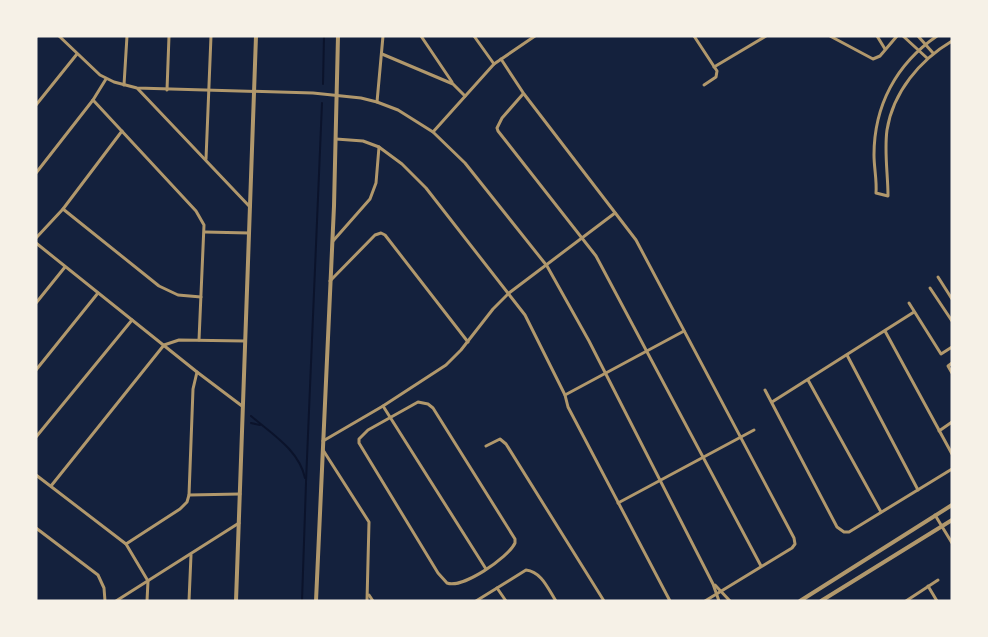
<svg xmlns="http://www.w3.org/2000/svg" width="988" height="637" font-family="'Varela Round',sans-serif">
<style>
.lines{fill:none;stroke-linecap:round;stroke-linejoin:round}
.stream{stroke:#0b132b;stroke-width:2}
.minor{stroke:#b1986c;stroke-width:3}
.tertiary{stroke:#b1986c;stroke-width:4}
</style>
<rect width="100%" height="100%" fill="#14213d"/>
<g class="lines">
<g class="stream">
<polyline points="323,84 324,36"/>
<path d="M251 416C272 434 299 450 305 478"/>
<polyline points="251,423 260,425"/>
<polyline points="306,482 322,103"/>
<polyline points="302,601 306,483"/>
</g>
<g class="minor">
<polyline points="59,36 100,75 114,82 137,88 313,93 361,98 377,102 398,110 433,132 465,163 547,266 589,341 713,584 719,601"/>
<polyline points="421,36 452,82"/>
<polyline points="474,36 494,64"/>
<polyline points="694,36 717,71 716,77 704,85"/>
<polyline points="830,36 873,59 880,56 897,36"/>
<polyline points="877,36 885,49"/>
<polyline points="903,36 927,58"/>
<polyline points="918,36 933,53"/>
<path d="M937 36C896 64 874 106 874 155 874 168 877 180 876 193L888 196C888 174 884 152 887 130 893 92 920 60 952 41"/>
<polyline points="36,37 37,36"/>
<polyline points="382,54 453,84 465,96"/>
<polyline points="501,59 524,94 636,240 794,538 795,544 792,548 705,601"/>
<polyline points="714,67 766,36"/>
<polyline points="124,85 127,36"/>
<polyline points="138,89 250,207"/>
<polyline points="167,90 169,36"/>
<polyline points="523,94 502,118 497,128 498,131 596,256 761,566"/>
<polyline points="93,100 196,211 204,225 199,340"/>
<polyline points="377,102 383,36"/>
<polyline points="36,105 77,54"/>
<polyline points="433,132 494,64 535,36"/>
<polyline points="336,139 363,141 379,147 402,164 426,188 525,315 565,395 568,407 670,601"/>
<polyline points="206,159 211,36"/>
<polyline points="36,173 93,100 106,79"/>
<polyline points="63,209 159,286 178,295 201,297"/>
<polyline points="205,232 249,233"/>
<polyline points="36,238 63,209 122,131"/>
<polyline points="333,241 370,199 376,183 379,147"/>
<polyline points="36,243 197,372 242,406"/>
<polyline points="938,277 952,299"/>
<polyline points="330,281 375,235 381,233 385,235 468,342"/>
<polyline points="930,288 952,321"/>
<polyline points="36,303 65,267"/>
<polyline points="909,303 941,354 952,347"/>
<polyline points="885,331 952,454"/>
<polyline points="847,355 918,490"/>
<polyline points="952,363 948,366 952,373"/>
<polyline points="36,370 98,293"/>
<polyline points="808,380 881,512"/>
<polyline points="765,390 837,527 844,532 849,532 952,469"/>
<polyline points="565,395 684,331"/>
<path d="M418 402 428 404 433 408 515 539V543C508 558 462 589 447 583L438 573 359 443V439L368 430Z"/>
<polyline points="772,402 914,312"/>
<polyline points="383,406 486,569"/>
<polyline points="939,431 952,422"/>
<polyline points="36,437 132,320"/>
<polyline points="323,441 383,406 446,365 461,350 493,309 509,293 615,213"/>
<polyline points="486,446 500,439 506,444 604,601"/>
<polyline points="323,450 369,522 367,601"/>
<polyline points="36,475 126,544 148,581 147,601"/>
<polyline points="51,486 164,345 179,340 245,341"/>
<polyline points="189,495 240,494"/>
<polyline points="618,503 754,430"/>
<polyline points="935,515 952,543"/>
<polyline points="36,528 98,575 104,588 105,601"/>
<polyline points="126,544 180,509 187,502 189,495 193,389 197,372"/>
<polyline points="715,585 730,601"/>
<polyline points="928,586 937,601"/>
<polyline points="497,588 506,601"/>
<polyline points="369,595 373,601"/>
<polyline points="116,601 239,523"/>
<polyline points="189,601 191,555"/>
<path d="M476 601 526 570C542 572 548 589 556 601"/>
<polyline points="906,601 938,580"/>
</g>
<g class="tertiary">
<polyline points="236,601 256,36"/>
<polyline points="316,601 334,206 338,36"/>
<polyline points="800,601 952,505"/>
<polyline points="821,601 952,520"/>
</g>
</g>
<rect width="988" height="637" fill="none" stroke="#f6f1e7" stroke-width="75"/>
</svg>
